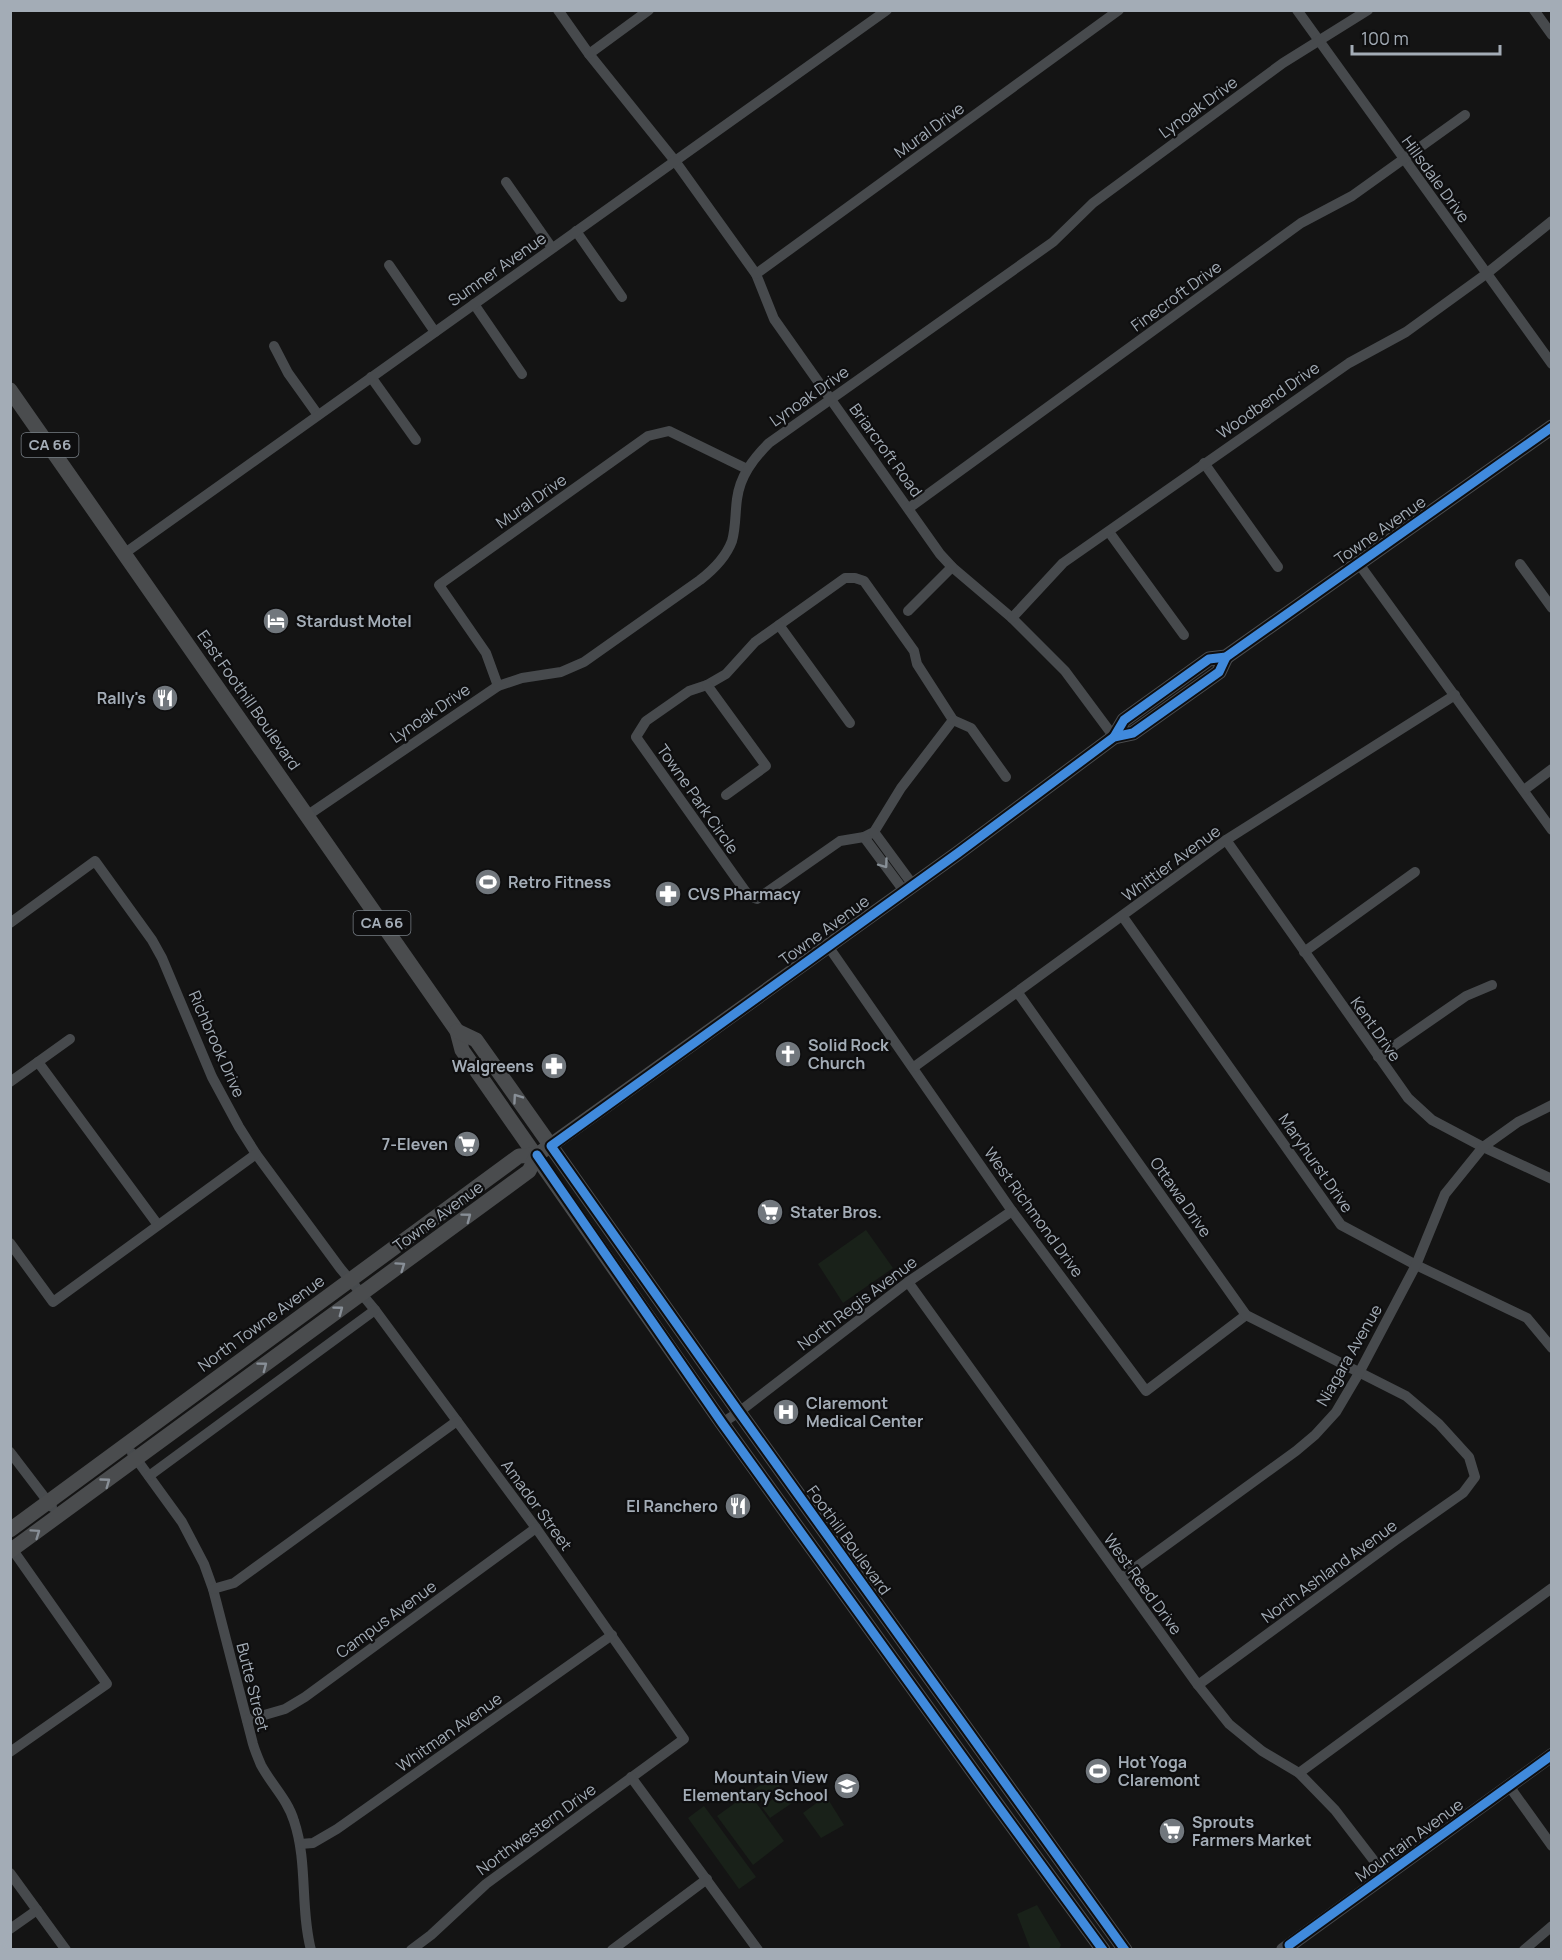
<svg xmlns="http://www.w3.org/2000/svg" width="1562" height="1960" font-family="Manrope,sans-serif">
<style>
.green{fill:#192119}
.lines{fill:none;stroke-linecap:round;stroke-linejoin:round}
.minor{stroke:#474a4d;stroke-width:10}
.secondary{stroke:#46484b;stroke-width:14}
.primary{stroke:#4a4c4e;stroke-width:15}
.cycleway-casing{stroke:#0e0e0f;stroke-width:13}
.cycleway{stroke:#408adc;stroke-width:9}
.oneway{stroke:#878f96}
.oneway2{stroke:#888f97}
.labels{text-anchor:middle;stroke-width:4.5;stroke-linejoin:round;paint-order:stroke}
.shield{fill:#0e0e0f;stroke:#767d84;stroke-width:1.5}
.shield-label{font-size:15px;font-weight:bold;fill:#a3acb6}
.street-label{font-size:16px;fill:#a3acb6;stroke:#0e0e0f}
.poi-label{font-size:16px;font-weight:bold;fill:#a3acb6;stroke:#0e0e0f;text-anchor:start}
</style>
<rect width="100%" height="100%" fill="#141414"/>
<g class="green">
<polygon points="866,1230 893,1268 843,1303 818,1264"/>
<polygon points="773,1776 781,1788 759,1803 751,1792"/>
<polygon points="784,1791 792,1803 770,1818 762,1807"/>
<polygon points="749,1793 784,1841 753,1865 717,1816"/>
<polygon points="826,1796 844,1825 821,1838 803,1813"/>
<polygon points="704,1806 756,1877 739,1889 688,1818"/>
<polygon points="1037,1905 1061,1945 1059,1949 1027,1949 1030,1948 1017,1914"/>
</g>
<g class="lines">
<g class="minor">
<polyline points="558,10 589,54 675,161 756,274 774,319 940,554 952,567 1012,618 1065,671 1114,737"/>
<polyline points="1297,10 1552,364"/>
<polyline points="1534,10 1552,35"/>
<polyline points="589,54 649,10"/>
<polyline points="506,182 552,248"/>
<polyline points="576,231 622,297"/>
<polyline points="389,265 435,332"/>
<polyline points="756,274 1119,10"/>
<polyline points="474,304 522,374"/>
<polyline points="274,346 288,373 318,415"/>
<polyline points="371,377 416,440"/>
<polyline points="1204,463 1278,567"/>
<polyline points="909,508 1301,223 1352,196 1465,115"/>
<polyline points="1109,532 1184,635"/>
<polyline points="125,553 887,10"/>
<polyline points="1359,564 1552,830"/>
<polyline points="1520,564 1552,608"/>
<polygon points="845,578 855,578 864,581 914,651 917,664 953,720 901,788 874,832 864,837 840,841 757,899 748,895 636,737 646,721 689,691 707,685 726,674 755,642"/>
<polyline points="908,611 952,567"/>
<polyline points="1012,618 1063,563 1349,363 1406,332 1486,274 1552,221"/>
<polyline points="779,625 850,723"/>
<polyline points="707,685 766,766 726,795"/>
<polyline points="498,686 486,653 439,585 648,436 669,431 747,469"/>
<polyline points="953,720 971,728 1006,777"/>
<polyline points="1524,790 1552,769"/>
<path d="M308 815 498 686 522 678 561 672 584 662 700 580C713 570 726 557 732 541 736 527 735 513 737 499 740 476 753 459 769 443L1053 242 1093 203 1283 63 1368 10"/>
<polyline points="874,832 913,885"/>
<polyline points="864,837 904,891"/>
<polyline points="1226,840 1408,1098 1432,1120 1483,1147 1552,1179"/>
<polyline points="1123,917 1341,1225 1416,1265 1527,1318 1552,1348"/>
<polyline points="10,923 95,861 152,940 162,958 212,1077 239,1127 256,1154 340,1268 375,1310 536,1528 684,1739 486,1884 431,1935 411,1950"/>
<polyline points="828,946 1012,1211 1146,1391 1246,1315"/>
<polyline points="1304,952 1415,872"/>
<polyline points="1018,993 1246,1315 1406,1396 1439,1424 1469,1457 1475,1477 1463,1493 1396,1540 1198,1685"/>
<polyline points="1378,1057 1466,996 1492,985"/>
<polyline points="38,1062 158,1225"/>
<polyline points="914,1067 1226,840 1455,695"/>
<polyline points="10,1082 70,1039"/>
<polyline points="10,1243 53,1302 256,1154"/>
<polyline points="908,1282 1198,1685 1229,1724 1262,1751 1299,1773 1335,1810 1385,1875"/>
<polyline points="722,1423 739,1412 908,1282 1012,1211"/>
<polyline points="10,1452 52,1507"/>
<path d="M132 1453 182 1522 204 1564 213 1589 253 1744C255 1751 258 1758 261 1765 271 1784 288 1800 294 1821 308 1862 300 1908 311 1950"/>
<polyline points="149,1476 375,1310"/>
<polyline points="10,1546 107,1684 10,1752"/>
<polyline points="1121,1578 1296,1451 1315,1435 1336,1412 1359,1373 1416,1265 1445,1194 1483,1147 1518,1122 1552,1105"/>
<polyline points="213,1589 234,1583 457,1421"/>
<polyline points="247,1720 285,1709 305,1697 536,1528"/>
<polyline points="1299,1773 1552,1588"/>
<polyline points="631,1777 758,1950"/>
<polyline points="1509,1786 1552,1846"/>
<polyline points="300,1844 313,1843 337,1829 612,1635"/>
<polyline points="10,1873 66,1950"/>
<polyline points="10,1929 37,1910"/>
<polyline points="612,1950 707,1879"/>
<polyline points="1524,1950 1552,1926"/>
</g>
<polyline class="secondary" points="1283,1950 1552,1755"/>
<g class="primary">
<polyline points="10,390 457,1031 462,1050 722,1423 998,1806 1103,1950"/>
<polyline points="1114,737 1124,720 1209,659 1226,657 1552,427"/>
<polyline points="457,1031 476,1040 739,1412 1125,1950"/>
<polyline points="10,1530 519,1156 537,1155"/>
<polyline points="10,1551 529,1171 537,1155 958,853 1114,737 1133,733 1219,672 1226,657"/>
</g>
<defs>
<g id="cycleway">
<polyline points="1114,737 1124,720 1209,659 1226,657 1552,427"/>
<polyline points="537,1155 722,1423 998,1806 1103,1950"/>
<polyline points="1289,1945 1552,1755"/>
<polyline points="1125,1950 739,1412 551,1146 958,853 1114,737 1133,733 1219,672 1226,657"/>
</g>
</defs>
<use href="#cycleway" class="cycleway-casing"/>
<use href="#cycleway" class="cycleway"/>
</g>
<defs><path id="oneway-chevron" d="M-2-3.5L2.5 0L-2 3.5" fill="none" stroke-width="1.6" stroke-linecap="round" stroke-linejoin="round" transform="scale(1.5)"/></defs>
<use class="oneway" href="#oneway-chevron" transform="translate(884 864) rotate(54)"/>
<g class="oneway2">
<use href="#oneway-chevron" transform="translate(517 1098) rotate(-125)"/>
<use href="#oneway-chevron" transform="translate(467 1217) rotate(-37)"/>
<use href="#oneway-chevron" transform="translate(401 1266) rotate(-35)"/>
<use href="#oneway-chevron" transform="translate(339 1310) rotate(-37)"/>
<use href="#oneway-chevron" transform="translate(263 1366) rotate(-37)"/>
<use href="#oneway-chevron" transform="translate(106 1482) rotate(-36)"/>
<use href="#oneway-chevron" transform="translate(36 1533) rotate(-35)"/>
</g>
<defs>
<symbol id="hotel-disc" viewBox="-11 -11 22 22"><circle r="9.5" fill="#71777d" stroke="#0e0e0f"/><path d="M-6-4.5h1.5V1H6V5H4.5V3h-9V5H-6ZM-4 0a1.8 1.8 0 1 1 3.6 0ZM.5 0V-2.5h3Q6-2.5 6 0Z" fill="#fff"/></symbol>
<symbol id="restaurant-disc" viewBox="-11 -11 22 22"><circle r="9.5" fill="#71777d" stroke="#0e0e0f"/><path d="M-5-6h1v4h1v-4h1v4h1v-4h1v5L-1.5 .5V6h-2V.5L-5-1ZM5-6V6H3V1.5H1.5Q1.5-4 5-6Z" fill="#fff"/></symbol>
<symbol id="stadium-disc" viewBox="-11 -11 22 22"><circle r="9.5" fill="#71777d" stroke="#0e0e0f"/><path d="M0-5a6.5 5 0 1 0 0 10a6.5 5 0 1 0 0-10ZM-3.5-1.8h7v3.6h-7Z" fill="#fff"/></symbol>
<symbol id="pharmacy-disc" viewBox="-11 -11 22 22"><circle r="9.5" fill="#71777d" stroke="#0e0e0f"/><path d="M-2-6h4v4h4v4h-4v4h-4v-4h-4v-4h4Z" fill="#fff"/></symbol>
<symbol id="church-disc" viewBox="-11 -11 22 22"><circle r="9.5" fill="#71777d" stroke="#0e0e0f"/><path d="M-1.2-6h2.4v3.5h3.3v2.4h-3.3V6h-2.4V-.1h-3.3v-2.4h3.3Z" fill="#fff"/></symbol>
<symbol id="supermarket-disc" viewBox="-11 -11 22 22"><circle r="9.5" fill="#71777d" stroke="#0e0e0f"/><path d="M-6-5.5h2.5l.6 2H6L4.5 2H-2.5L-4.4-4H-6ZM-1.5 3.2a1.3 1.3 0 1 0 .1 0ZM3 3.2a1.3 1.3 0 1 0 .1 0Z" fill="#fff"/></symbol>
<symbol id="hospital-disc" viewBox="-11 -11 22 22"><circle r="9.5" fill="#71777d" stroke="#0e0e0f"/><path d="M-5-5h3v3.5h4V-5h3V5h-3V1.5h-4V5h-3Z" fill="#fff"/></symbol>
<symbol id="school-disc" viewBox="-11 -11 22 22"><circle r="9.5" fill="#71777d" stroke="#0e0e0f"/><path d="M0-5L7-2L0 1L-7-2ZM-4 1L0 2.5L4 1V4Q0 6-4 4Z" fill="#fff"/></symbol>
</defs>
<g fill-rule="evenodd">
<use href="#hotel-disc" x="261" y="606" width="30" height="30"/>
<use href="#restaurant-disc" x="150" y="683" width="30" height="30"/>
<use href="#stadium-disc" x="473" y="867" width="30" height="30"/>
<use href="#pharmacy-disc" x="653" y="879" width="30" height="30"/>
<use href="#church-disc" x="773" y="1039" width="30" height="30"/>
<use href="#pharmacy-disc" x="539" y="1051" width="30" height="30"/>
<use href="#supermarket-disc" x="452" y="1129" width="30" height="30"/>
<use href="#supermarket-disc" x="755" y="1197" width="30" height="30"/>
<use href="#hospital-disc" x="771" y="1397" width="30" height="30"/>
<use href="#restaurant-disc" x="723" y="1491" width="30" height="30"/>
<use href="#stadium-disc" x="1083" y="1756" width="30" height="30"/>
<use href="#school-disc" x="832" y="1771" width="30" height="30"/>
<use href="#supermarket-disc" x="1157" y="1816" width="30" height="30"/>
</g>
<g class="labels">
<g class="shield">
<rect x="21.5" y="433" width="57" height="24" rx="4.5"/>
<rect x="353.5" y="911" width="57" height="24" rx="4.5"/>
</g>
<g class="shield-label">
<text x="50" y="450">CA 66</text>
<text x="382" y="928">CA 66</text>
</g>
<g class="street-label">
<text transform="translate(1198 107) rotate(-36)" y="6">Lynoak Drive</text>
<text transform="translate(929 130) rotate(-36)" y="6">Mural Drive</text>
<text transform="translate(1436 179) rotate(54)" y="6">Hillsdale Drive</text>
<text transform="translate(497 269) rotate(-35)" y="6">Sumner Avenue</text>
<text transform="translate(1176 296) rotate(-36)" y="6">Finecroft Drive</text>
<text transform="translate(809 396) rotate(-35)" y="6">Lynoak Drive</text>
<text transform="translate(1268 400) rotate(-35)" y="6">Woodbend Drive</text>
<text transform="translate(886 450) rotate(54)" y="6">Briarcroft Road</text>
<text transform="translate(531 501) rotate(-35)" y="6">Mural Drive</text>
<text transform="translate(1380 530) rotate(-35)" y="6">Towne Avenue</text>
<text transform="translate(249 700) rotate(55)" y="6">East Foothill Boulevard</text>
<text transform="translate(430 713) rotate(-34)" y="6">Lynoak Drive</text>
<text transform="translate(698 799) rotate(55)" y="6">Towne Park Circle</text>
<text transform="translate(1171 863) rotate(-36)" y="6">Whittier Avenue</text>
<text transform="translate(824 930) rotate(-36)" y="6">Towne Avenue</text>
<text transform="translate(1376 1029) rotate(55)" y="6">Kent Drive</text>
<text transform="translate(217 1044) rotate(66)" y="6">Richbrook Drive</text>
<text transform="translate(1316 1163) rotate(55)" y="6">Maryhurst Drive</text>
<text transform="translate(1181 1197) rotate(55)" y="6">Ottawa Drive</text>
<text transform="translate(1034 1212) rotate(54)" y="6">West Richmond Drive</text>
<text transform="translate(438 1216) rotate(-36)" y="6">Towne Avenue</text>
<text transform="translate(857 1303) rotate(-37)" y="6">North Regis Avenue</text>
<text transform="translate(261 1323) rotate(-36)" y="6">North Towne Avenue</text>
<text transform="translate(1349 1355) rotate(-60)" y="6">Niagara Avenue</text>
<text transform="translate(537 1505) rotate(54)" y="6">Amador Street</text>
<text transform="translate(849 1540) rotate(54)" y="6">Foothill Boulevard</text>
<text transform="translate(1329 1571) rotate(-36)" y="6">North Ashland Avenue</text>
<text transform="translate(1143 1584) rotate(54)" y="6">West Reed Drive</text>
<text transform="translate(386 1619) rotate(-36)" y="6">Campus Avenue</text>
<text transform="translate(253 1687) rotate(76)" y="6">Butte Street</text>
<text transform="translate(449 1732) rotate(-35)" y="6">Whitman Avenue</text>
<text transform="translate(536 1829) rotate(-36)" y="6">Northwestern Drive</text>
<text transform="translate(1409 1840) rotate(-36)" y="6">Mountain Avenue</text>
</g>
<g class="poi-label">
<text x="296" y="627">Stardust Motel</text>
<text x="146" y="704" text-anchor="end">Rally's</text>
<text x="508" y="888">Retro Fitness</text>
<text x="688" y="900">CVS Pharmacy</text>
<text x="808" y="1051">Solid Rock<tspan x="808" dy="18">Church</tspan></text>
<text x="534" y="1072" text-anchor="end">Walgreens</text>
<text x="448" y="1150" text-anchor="end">7-Eleven</text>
<text x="790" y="1218">Stater Bros.</text>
<text x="806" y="1409">Claremont<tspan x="806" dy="18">Medical Center</tspan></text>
<text x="718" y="1512" text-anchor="end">El Ranchero</text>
<text x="1118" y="1768">Hot Yoga<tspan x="1118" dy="18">Claremont</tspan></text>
<text x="828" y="1783" text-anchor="end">Mountain View<tspan x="828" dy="18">Elementary School</tspan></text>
<text x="1192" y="1828">Sprouts<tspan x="1192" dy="18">Farmers Market</tspan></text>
</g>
</g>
<rect width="1562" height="1960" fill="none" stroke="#a3acb6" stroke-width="24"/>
<path d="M1352 45v9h148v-9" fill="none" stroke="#a3acb6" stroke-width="3"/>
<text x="1361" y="45" font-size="18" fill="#a3acb6" stroke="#0e0e0f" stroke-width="4.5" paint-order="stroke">100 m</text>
</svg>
